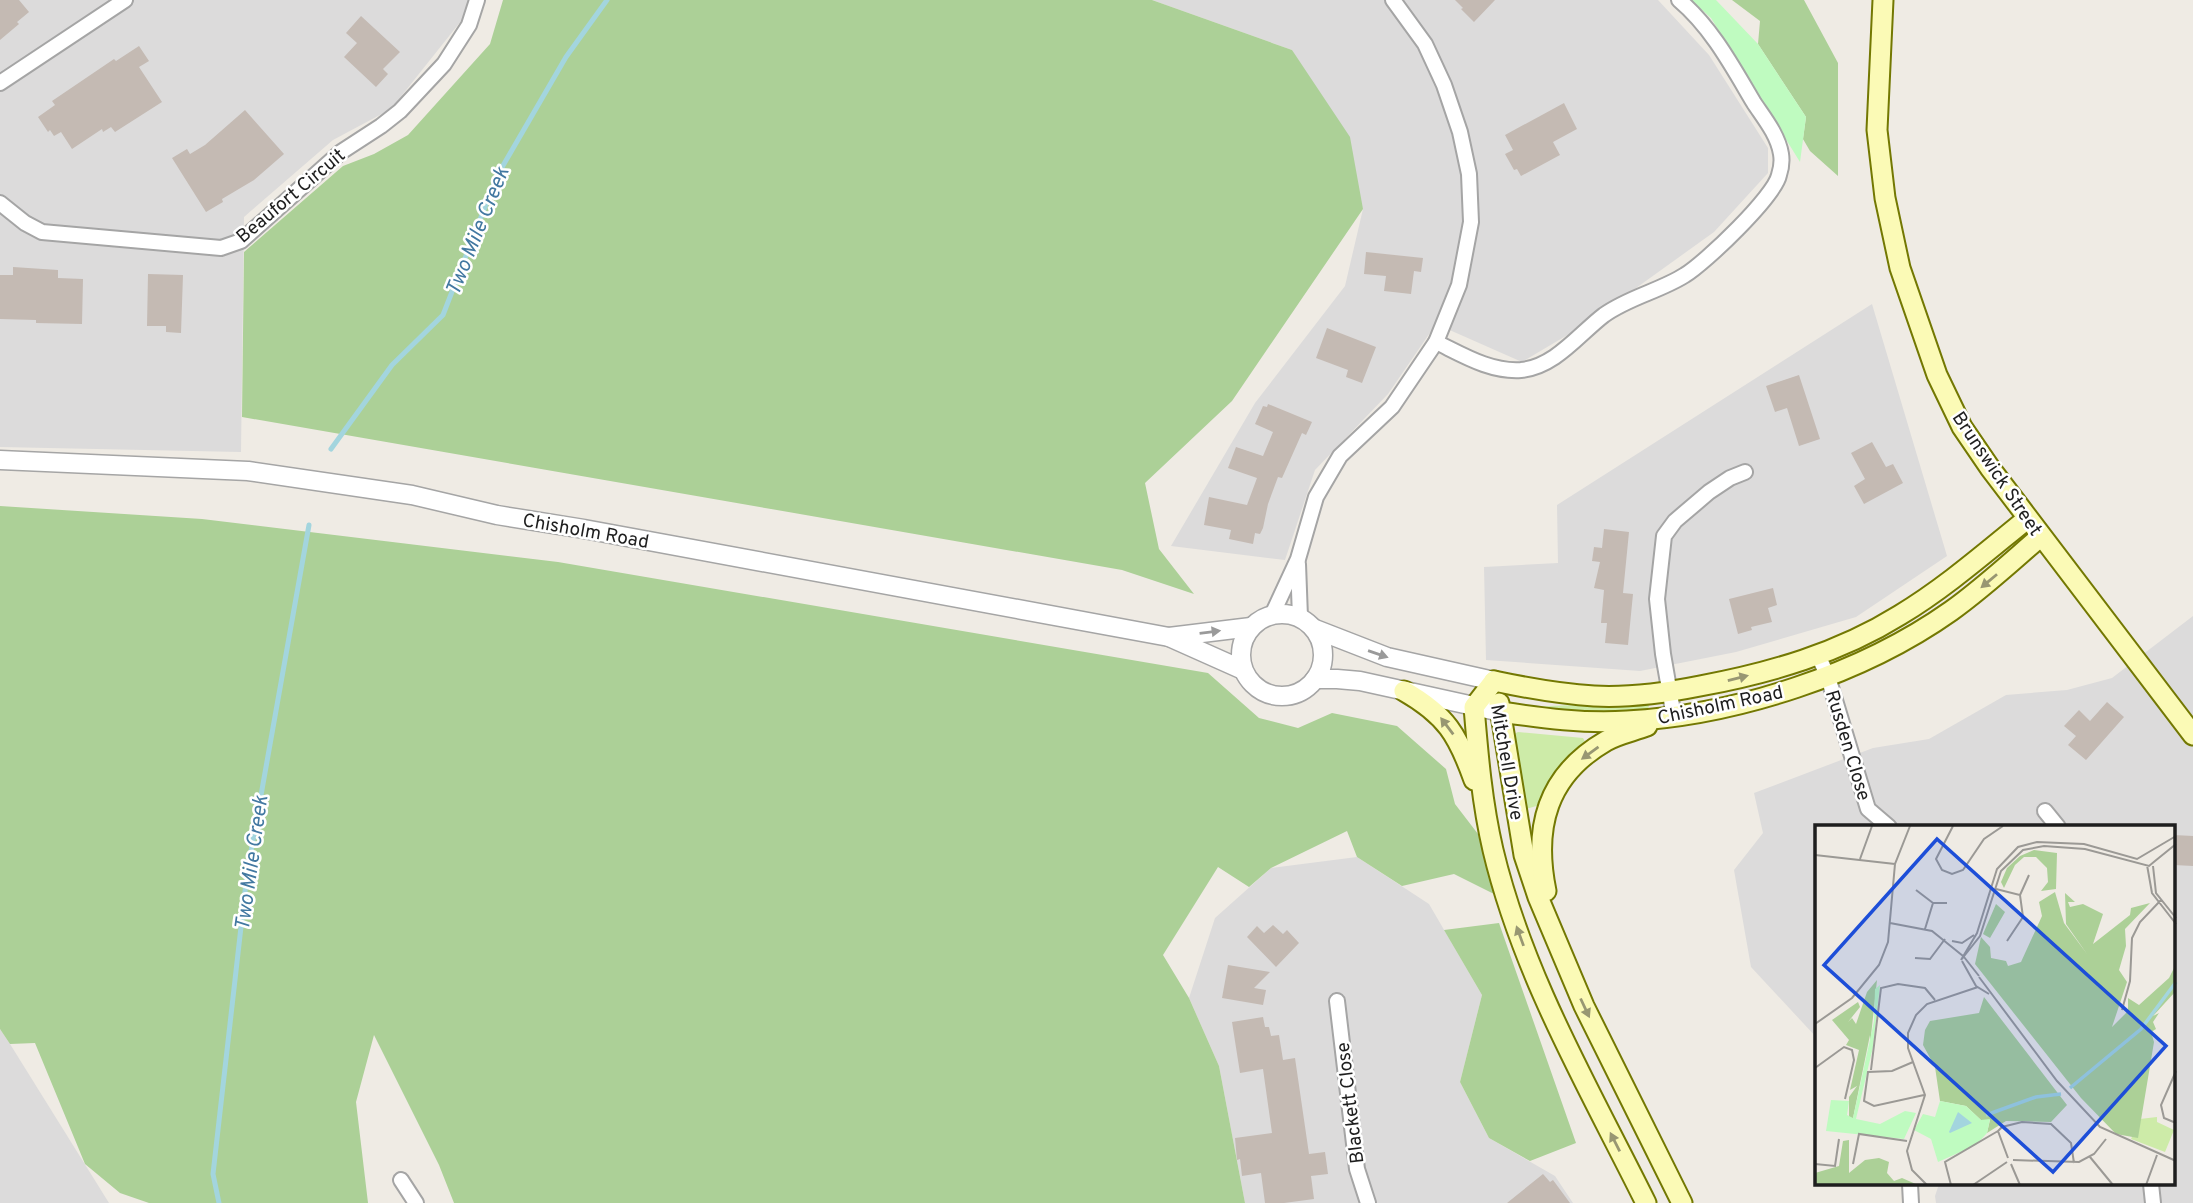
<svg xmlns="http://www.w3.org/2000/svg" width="2193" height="1203" font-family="Overpass,sans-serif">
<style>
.residential{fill:#dcdbdb}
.grass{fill:#cdeba8}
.forest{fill:#acd097}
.park{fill:#bffbc0}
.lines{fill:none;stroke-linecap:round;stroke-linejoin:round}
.stream{stroke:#a3d5de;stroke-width:5}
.building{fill:#c4bab3}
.minor-casing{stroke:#a5a5a5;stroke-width:18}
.tertiary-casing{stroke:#a5a5a5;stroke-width:21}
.secondary-casing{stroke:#737802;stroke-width:23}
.minor{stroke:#fff;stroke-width:14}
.tertiary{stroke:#fff;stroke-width:18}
.secondary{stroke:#fbfab6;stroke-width:19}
.oneway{fill:#989772}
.oneway2{fill:#9a9a9a}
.labels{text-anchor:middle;stroke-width:5;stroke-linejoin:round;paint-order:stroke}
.street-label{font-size:19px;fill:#1e1e1e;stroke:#fff}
.water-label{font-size:21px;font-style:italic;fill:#4278a1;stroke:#fff}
.inset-river{fill:none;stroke:#a3d5de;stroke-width:3.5}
.inset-road{fill:none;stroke:#9b9995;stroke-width:2}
.view{fill:#1d4ed8;fill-opacity:0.15;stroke:#1d4ed8;stroke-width:3.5}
.inset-edge{fill:none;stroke:#1e1e1e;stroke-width:3.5}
</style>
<rect width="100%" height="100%" fill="#efebe4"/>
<g class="residential">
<polygon points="0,0 469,0 465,16 391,109 333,140 244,217 241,452 0,447"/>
<polygon points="1152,0 1658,0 1709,55 1768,148 1768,173 1714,232 1586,324 1522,362 1436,324 1388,394 1315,470 1285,560 1171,546 1255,403 1345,286 1363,209 1292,50"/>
<polygon points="1872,304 1947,556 1856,617 1736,652 1640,671 1486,660 1484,567 1558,563 1557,505"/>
<polygon points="2193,616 2193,1203 1936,1203 1935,1196 1939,1184 2174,1184 2174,827 1817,827 1817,1038 1751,967 1734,870 1763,833 1754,793 1873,748 1929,739 2006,695 2067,690 2112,678"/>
<polygon points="1357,857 1429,904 1482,995 1460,1082 1489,1138 1555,1176 1573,1203 1245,1203 1219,1066 1189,998 1215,918 1271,868"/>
<polygon points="0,1029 10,1044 109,1203 0,1203"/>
</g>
<g class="grass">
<path d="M1647 703 1649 706 1647 711 1633 717 1524 708C1565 703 1606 707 1647 703Z"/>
<polygon points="1518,732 1583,738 1587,745 1540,805 1522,810 1514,734"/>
</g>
<g class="forest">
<polygon points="503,0 1152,0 1292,50 1350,137 1363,209 1232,401 1145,483 1159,549 1194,594 1122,570 242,417 244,252 343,166 374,154 408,135 490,44"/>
<polygon points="1732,0 1804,0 1838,63 1838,176 1810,151 1803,139 1806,117 1758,44 1760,21"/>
<polygon points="0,506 202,519 558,562 1208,673 1259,718 1298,728 1332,713 1397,726 1446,769 1455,804 1478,834 1494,894 1454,874 1402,886 1357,857 1347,831 1271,868 1249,887 1218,867 1163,955 1189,998 1219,1066 1245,1203 454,1203 439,1165 374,1035 356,1102 368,1203 149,1203 120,1193 85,1164 35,1043 10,1044 0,1029"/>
<polygon points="1499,923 1576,1143 1530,1161 1489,1138 1460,1082 1482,995 1444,930"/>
</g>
<polygon class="park" points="1691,0 1716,0 1758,44 1806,117 1800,162 1711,18"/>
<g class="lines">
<g class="stream">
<polyline points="331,449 392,365 443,315 497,176 566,57 607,0"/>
<polyline points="219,1203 213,1174 247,874 309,525"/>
</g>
</g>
<g class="building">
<polygon points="0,0 19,0 29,12 17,22 19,24 0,40"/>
<polygon points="1455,0 1495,0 1474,22 1461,9 1463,8"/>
<polygon points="361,16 400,52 383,69 388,74 376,87 344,57 357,43 346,33"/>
<polygon points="139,46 149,61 139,67 162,102 115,132 111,127 103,132 102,129 72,149 61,132 54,136 50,130 48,132 38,117 55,105 52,101 114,59 116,61"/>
<polygon points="1564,103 1577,129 1553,142 1560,155 1521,176 1517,169 1514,170 1505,154 1513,150 1505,135"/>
<polygon points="245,110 284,154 254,180 222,199 223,202 206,212 172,158 187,149 190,154 205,145"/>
<polygon points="1366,252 1423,258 1421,272 1414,271 1411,294 1384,291 1386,276 1364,274"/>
<polygon points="13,267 58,270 58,278 83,279 82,324 36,323 36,320 0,319 0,275 13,275"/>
<polygon points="148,274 183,275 181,333 166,332 166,326 147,326"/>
<polygon points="1327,328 1376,347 1362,383 1346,377 1348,370 1316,358"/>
<polygon points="1799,375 1820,439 1799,446 1787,408 1775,412 1766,386"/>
<polygon points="1268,404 1312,422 1306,435 1302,433 1282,478 1278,477 1268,504 1263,528 1260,534 1255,533 1253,544 1229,539 1231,530 1204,525 1209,497 1247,505 1257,478 1228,468 1236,447 1263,456 1273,432 1255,424 1263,406 1267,407"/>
<polygon points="1872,442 1886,467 1893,464 1903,483 1864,504 1854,486 1865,479 1851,453"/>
<polygon points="1604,529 1629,532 1623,593 1633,594 1628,645 1605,643 1607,623 1601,623 1604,590 1594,588 1600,562 1592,561 1594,547 1602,548"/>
<polygon points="1773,588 1777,605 1768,608 1772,622 1751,627 1752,630 1738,634 1729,599"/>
<polygon points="2107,702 2124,717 2086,760 2068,745 2076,736 2064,726 2079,710 2090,721"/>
<polygon points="2174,835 2193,836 2193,866 2174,865"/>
<polygon points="1273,925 1283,934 1287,930 1299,943 1276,967 1247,937 1257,926 1264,933"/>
<polygon points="1228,965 1270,972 1254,988 1266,990 1263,1005 1222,998"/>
<polygon points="1263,1017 1265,1027 1269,1027 1271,1036 1279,1035 1283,1060 1295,1058 1309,1154 1325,1152 1328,1174 1311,1176 1314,1199 1284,1203 1265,1203 1261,1173 1242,1176 1240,1159 1237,1160 1235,1138 1272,1133 1263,1069 1240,1073 1232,1022"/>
<polygon points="1543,1174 1550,1182 1553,1180 1570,1203 1507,1203"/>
</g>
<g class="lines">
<defs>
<g id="minor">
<polyline points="0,83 125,0"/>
<polyline points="0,203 25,223 42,232 221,248 241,241 341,152 381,126 400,111 444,64 469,25 477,0"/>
<path d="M1436 342C1463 355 1490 372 1521 370 1555 367 1579 334 1604 315 1629 297 1660 291 1685 275 1705 263 1775 196 1779 175 1781 169 1782 160 1781 154 1778 135 1764 118 1754 103 1732 66 1712 28 1679 0"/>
<polyline points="1298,564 1300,617"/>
<polyline points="1272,615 1298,559 1316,497 1340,456 1392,407 1436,342 1459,285 1471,222 1469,174 1460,132 1444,85 1425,44 1393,0"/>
<polyline points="1818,655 1828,677 1868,809 1889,827"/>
<polyline points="1674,717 1663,654 1657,599 1664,536 1675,521 1709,492 1730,478 1745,472"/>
<polyline points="2045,811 2058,827"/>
<polyline points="1337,1001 1357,1169 1368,1203"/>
<polyline points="401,1180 416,1203"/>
<polyline points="1910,1184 1911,1203"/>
<polyline points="2151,1184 2153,1203"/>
</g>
<g id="tertiary">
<polyline points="0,460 248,471 412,495 497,515 584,529 1169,637 1243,670"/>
<circle cx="1282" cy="655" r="41"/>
<polyline points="1315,629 1387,657 1494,681"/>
<polyline points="1169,637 1251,627"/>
<polyline points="1315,679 1337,679 1360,681 1501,712"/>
</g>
<g id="secondary">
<polyline points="1883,0 1877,130 1885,198 1900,268 1937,375 1962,427 1990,468 2193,735"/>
<path d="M1494 681C1527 688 1560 694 1594 696 1630 698 1665 693 1700 686 1770 673 1839 653 1900 615 1945 588 1986 552 2027 519"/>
<path d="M1494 681 1474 707C1478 755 1482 803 1493 850 1523 976 1589 1088 1646 1203"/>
<path d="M1404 691C1446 715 1458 735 1474 780"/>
<polyline points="1499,703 1524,855 1538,897 1584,1006 1682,1203"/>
<path d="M1501 712C1542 718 1585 724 1627 721 1736 715 1862 674 1951 611 1982 589 2011 562 2040 537"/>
<path d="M1546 891C1533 827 1547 775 1606 741 1618 734 1634 731 1647 726"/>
</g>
</defs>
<use href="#minor" class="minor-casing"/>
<use href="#tertiary" class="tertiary-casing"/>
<use href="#secondary" class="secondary-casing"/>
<use href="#minor" class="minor"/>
<use href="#tertiary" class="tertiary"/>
<use href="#secondary" class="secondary"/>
</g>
<defs><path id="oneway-solid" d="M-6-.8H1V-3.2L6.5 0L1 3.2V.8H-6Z" transform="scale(1.75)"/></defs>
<g class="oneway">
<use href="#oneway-solid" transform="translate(1989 581) rotate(140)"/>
<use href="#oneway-solid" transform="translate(1738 678) rotate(-14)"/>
<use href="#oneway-solid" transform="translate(1447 726) rotate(-127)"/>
<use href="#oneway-solid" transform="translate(1590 753) rotate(144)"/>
<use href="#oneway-solid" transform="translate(1520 936) rotate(-110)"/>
<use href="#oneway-solid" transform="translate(1585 1008) rotate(65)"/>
<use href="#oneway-solid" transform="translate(1615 1142) rotate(-117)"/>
</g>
<g class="oneway2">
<use href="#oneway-solid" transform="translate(1210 632) rotate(-7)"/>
<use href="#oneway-solid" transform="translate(1378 654) rotate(19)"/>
</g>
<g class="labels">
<g class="street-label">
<text transform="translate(290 195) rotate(-40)" y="7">Beaufort Circuit</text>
<text transform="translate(1998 473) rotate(56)" y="7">Brunswick Street</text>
<text transform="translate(586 530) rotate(10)" y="7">Chisholm Road</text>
<text transform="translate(1720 704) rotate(-12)" y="7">Chisholm Road</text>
<text transform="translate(1849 745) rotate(73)" y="7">Rusden Close</text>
<text transform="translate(1508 762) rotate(80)" y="7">Mitchell Drive</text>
<text transform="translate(1349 1103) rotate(-97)" y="7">Blackett Close</text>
</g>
<g class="water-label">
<text transform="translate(477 231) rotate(-68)" y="7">Two Mile Creek</text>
<text transform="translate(251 863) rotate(-82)" y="7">Two Mile Creek</text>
</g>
</g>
<g transform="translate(1815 825)">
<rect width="360" height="360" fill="#efebe4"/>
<path d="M342 292V297L359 305 350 327 316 314 325 294Z" fill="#cdeba8"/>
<path d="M219 25 242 28 241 64 226 66 233 57 232 43 221 32H209L200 40 189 63 186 57 192 43 205 31ZM240 67 249 98 272 129 251 99 250 68 260 77H253L255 82 268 79 288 89 278 119 315 90 316 83 335 78 310 104 311 121 304 145 312 157 297 202 313 186V173L324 180 354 153 360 141V167L338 191 344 188 338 197 341 204 336 207 339 217 323 313 301 309 266 273 160 139 166 112 175 122 176 133 191 136 193 141 206 137 227 91 224 77ZM181 79 190 87 175 113 168 109ZM62 155 55 220V210L38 293 34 294V272L42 261 35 265 44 225 31 220 34 215 17 195 43 177 45 182 33 197 37 193 41 199 52 167ZM169 172 252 280 236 297 191 296 172 308 175 295H166L151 281 125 276 120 242 108 220 110 205 115 196 164 188ZM34 315V348L50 335 64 333 74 337 72 348 79 356 87 353 103 360H0V348L24 341 28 316Z" fill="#acd097"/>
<path d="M65 160 58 222 41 294 65 299 90 286 101 288 89 314 11 306 16 275 34 276 32 290 38 293 59 196 60 164ZM125 276 151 281 166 295 175 294 172 308 161 320 123 337 116 314 99 305 108 289 120 292Z" fill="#bffbc0"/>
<path d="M143 287 157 298 135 308 134 307Z" fill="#a3d5de"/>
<path class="inset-river" d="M255 263 326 204 361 157M171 290 221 272 246 269"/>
<path class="inset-road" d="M138 1 121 34 127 45 137 49 148 45 169 14 188 1M0 30 80 39M45 34 57 1M340 36 361 19M332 40 337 68 361 99M338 41 341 68 361 93M181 64 205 70 208 92 192 116M101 65 118 78M205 70 214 50M75 98 117 106 148 131M110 104 118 78H132M137 116 147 118 159 110M149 132 164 151M100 133 115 134 130 114M146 135 162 108 182 44 203 22 222 17 269 19 322 34 361 11M146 135 165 111 186 46 208 25 229 21 270 24 334 41 340 36M147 136 161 161 174 169M164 152 242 256 285 302 361 336M307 185 315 156 317 113 325 97 346 75M0 199 37 173 64 140 73 117 80 39 95 1M98 237 77 246 53 247 49 276 59 281 109 270M0 243 29 222 37 225 39 235 30 274M56 245 66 163 83 159 110 163 120 175M361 246 346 280 349 293 361 298M0 247V281M275 332 298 360M193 333 183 306 187 302 207 297 236 299 256 318 259 338M198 335 264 337 279 329 291 314M0 339 20 341 24 314M38 339 44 309 92 316M196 339 205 360M112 360 97 345 92 326 110 270 93 223V208L101 190 112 179 163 162M136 360 130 337 183 306M158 360 192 337M331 360 342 330"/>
<path class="view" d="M122 14 351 221 238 347 9 140Z"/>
<rect width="360" height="360" class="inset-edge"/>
</g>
</svg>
